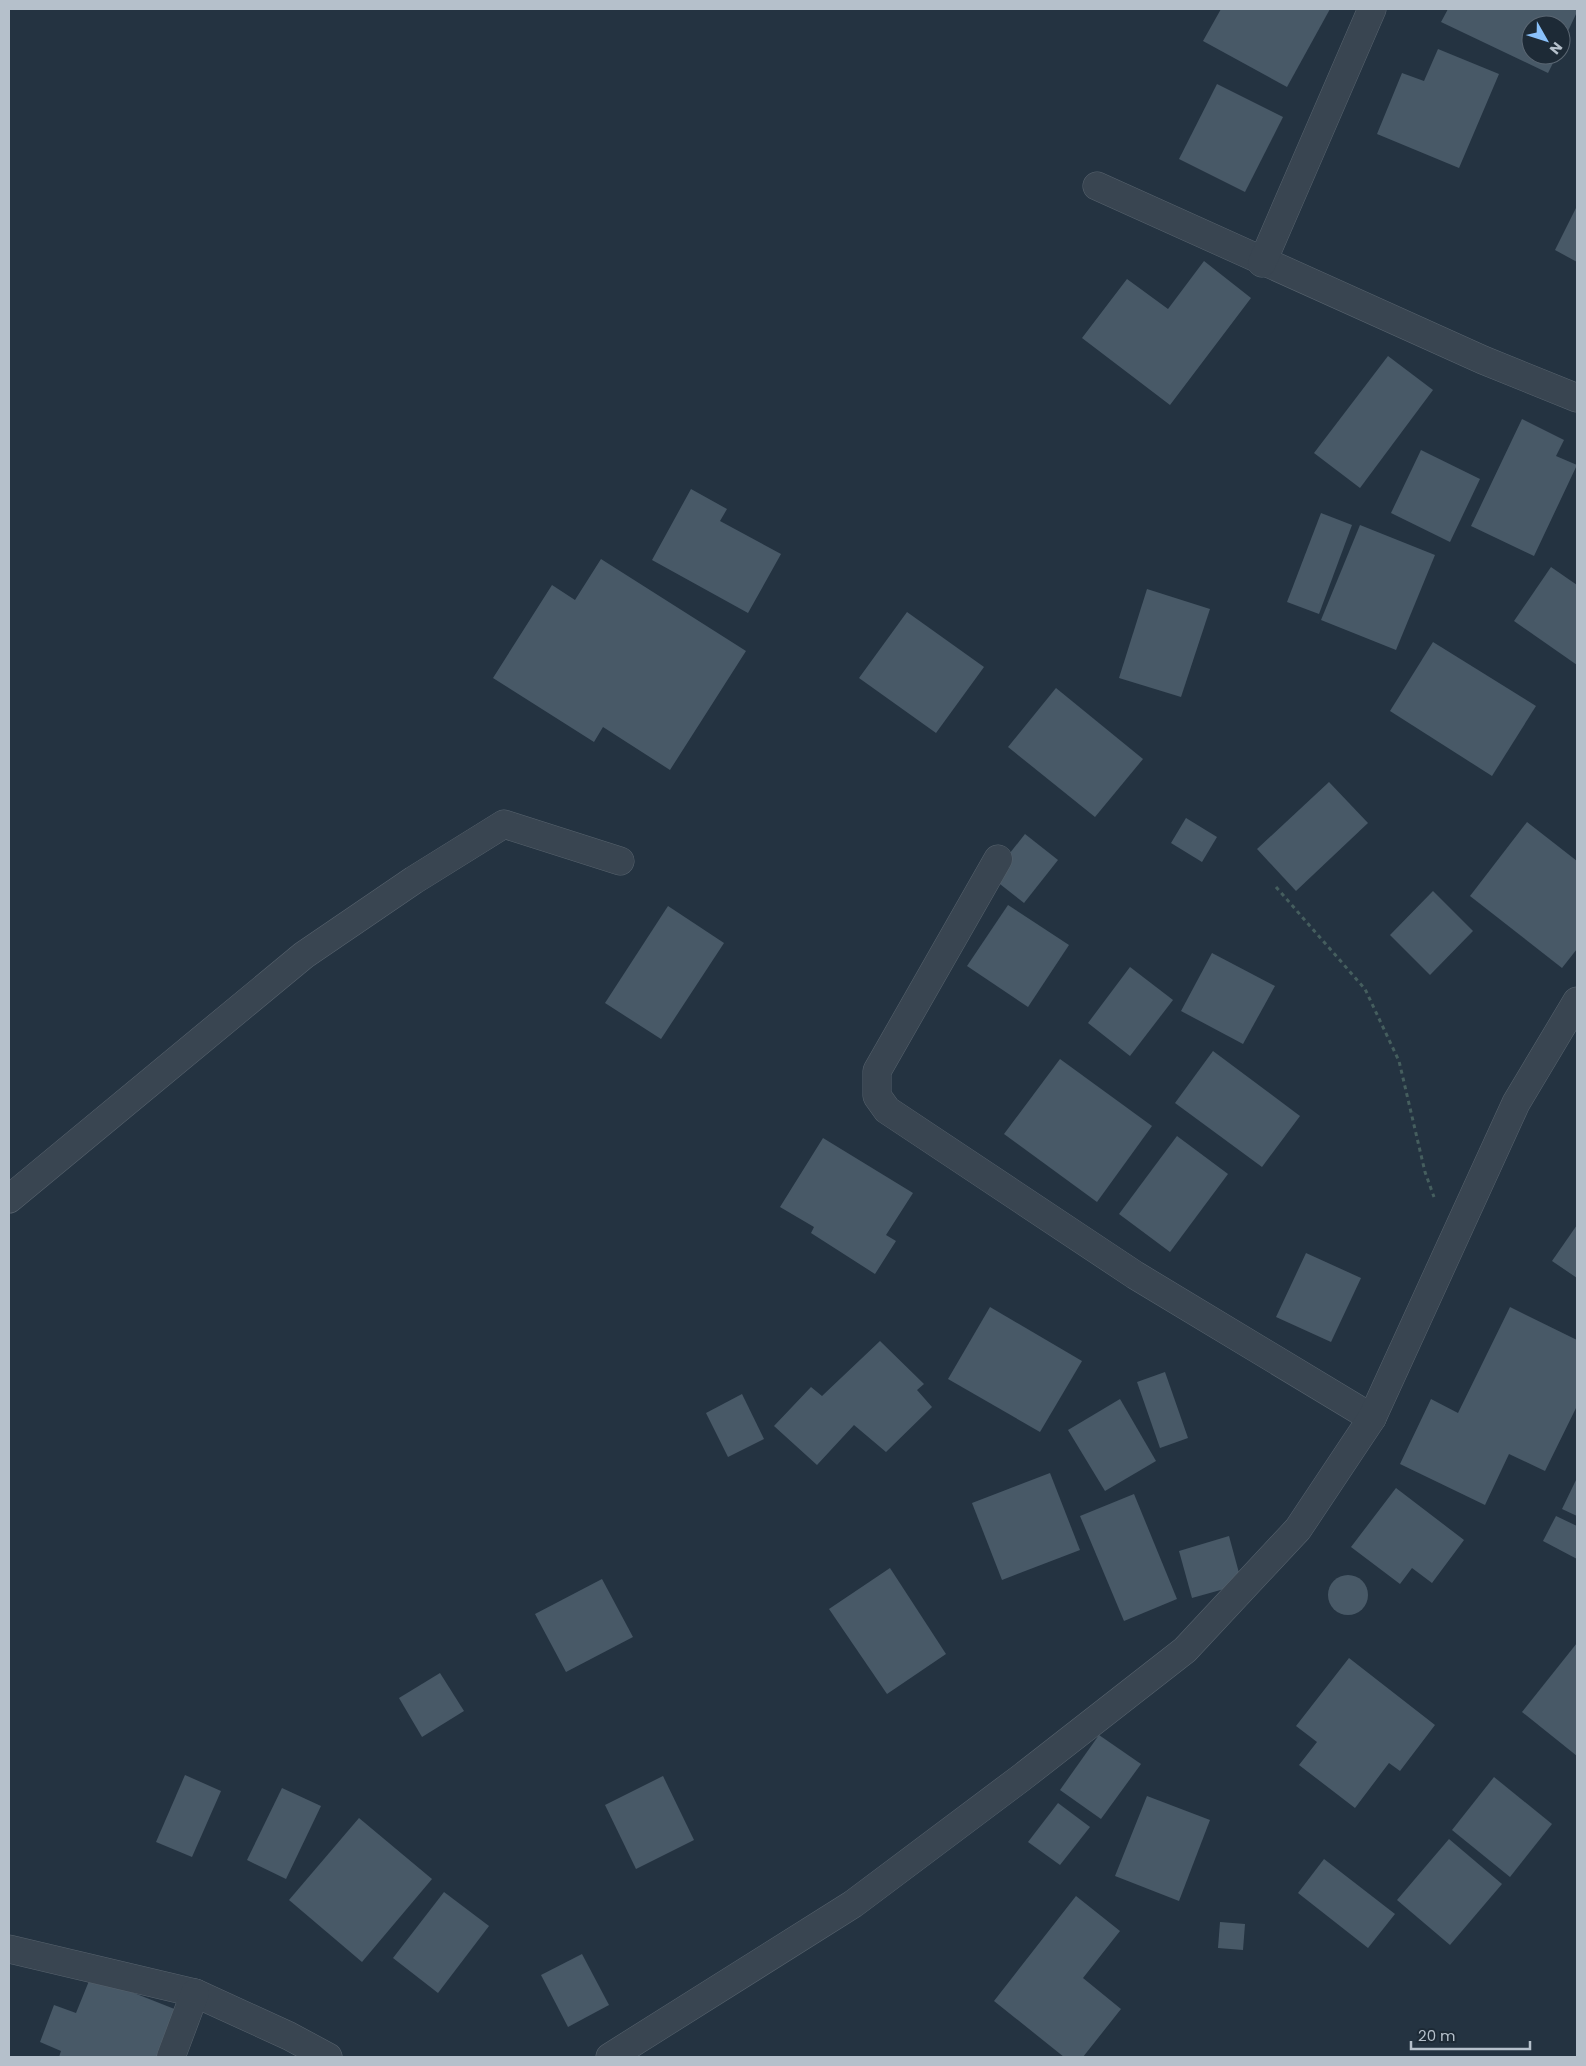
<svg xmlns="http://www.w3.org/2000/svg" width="1586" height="2066" font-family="Poppins,sans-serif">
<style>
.building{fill:#485967}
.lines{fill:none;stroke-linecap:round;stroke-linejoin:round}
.minor-casing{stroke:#57636e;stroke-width:29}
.path{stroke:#455e5e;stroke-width:3;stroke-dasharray:4 4;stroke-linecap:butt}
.minor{stroke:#394551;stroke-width:28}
</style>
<rect width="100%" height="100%" fill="#243341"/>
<g class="building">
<polygon points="1221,9 1330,9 1287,87 1203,41"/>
<polygon points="1448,9 1577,9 1577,12 1561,46 1561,25 1531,25 1531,55 1557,55 1548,73 1441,22"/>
<polygon points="1438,49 1499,74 1459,168 1377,134 1402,73 1424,81"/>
<polygon points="1217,84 1283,117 1245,192 1179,159"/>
<polygon points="1577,206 1577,262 1555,250"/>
<polygon points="1204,261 1251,298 1170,405 1082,338 1127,279 1168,309"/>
<polygon points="1388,356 1433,390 1360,488 1314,453"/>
<polygon points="1522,419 1564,440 1556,456 1577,465 1534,556 1471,526"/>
<polygon points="1421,450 1480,479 1450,542 1391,513"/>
<polygon points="691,489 727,509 720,521 781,554 748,613 652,560"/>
<polygon points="1321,513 1352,525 1319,614 1287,602"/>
<polygon points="1360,525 1435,555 1396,650 1321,620"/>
<polygon points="601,559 746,651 670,770 603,727 594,742 493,678 552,585 575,600"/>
<polygon points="1551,567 1577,585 1577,665 1514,621"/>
<polygon points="1147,589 1210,609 1181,697 1119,678"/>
<polygon points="907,612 984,667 936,733 859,678"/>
<polygon points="1433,642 1536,706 1492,776 1390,711"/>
<polygon points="1056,688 1143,759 1095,817 1008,747"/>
<polygon points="1329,782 1368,823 1296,891 1257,849"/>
<polygon points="1186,818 1217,837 1202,862 1171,843"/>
<polygon points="1527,822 1577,861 1577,949 1562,968 1470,896"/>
<polygon points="1025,834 1058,860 1024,903 991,877"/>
<polygon points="1433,891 1473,931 1430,975 1390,935"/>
<polygon points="1008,905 1069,945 1028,1007 967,966"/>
<polygon points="668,906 724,943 661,1039 605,1003"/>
<polygon points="1212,953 1275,986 1243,1044 1181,1011"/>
<polygon points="1130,967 1173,1000 1130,1056 1088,1023"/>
<polygon points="1213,1051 1300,1116 1262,1167 1175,1103"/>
<polygon points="1060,1059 1152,1126 1097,1202 1004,1134"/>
<polygon points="1177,1136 1228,1174 1170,1252 1119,1214"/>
<polygon points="823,1138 913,1193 886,1235 896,1241 875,1274 811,1233 814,1227 780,1207"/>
<polygon points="1577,1225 1577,1278 1552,1261"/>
<polygon points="1306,1253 1361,1278 1331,1342 1276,1317"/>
<polygon points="990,1307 1082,1361 1040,1432 948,1379"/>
<polygon points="1510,1307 1577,1340 1577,1406 1545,1471 1509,1454 1485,1505 1400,1464 1431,1399 1458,1413"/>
<polygon points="880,1341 924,1384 917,1390 932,1407 886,1452 854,1425 817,1465 774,1426 811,1387 822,1396"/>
<polygon points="1165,1372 1188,1438 1160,1448 1137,1382"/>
<polygon points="742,1394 764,1439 728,1457 706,1413"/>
<polygon points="1120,1399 1156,1461 1105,1491 1068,1430"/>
<polygon points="1050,1473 1080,1550 1002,1580 972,1503"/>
<polygon points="1577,1478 1577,1516 1562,1509"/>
<polygon points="1396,1488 1464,1540 1432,1583 1412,1568 1400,1584 1351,1547"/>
<polygon points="1134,1494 1177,1599 1124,1621 1080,1516"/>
<polygon points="1556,1516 1577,1526 1577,1559 1543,1541"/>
<polygon points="1229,1536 1242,1584 1192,1598 1179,1551"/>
<polygon points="890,1568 946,1654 887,1694 829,1609"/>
<circle cx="1348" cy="1595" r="20"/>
<polygon points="602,1579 633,1637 566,1672 535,1614"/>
<polygon points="1577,1643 1577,1756 1522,1712"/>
<polygon points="1349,1658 1435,1725 1400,1771 1389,1763 1355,1808 1299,1765 1317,1742 1296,1726"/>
<polygon points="440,1673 464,1711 422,1737 399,1698"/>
<polygon points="1099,1735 1141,1764 1101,1819 1060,1790"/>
<polygon points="185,1775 221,1791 192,1857 156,1842"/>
<polygon points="663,1776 694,1840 636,1869 605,1805"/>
<polygon points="1494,1777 1552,1824 1510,1877 1452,1830"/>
<polygon points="282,1788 321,1806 286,1879 247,1860"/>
<polygon points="1147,1796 1210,1820 1179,1901 1115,1876"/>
<polygon points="1058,1803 1090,1827 1060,1865 1028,1842"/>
<polygon points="359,1818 432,1879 362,1962 289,1900"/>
<polygon points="1449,1839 1502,1884 1450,1945 1397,1900"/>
<polygon points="1324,1859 1395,1914 1368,1948 1298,1893"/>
<polygon points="444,1892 489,1926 438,1993 393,1958"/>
<polygon points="1076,1896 1120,1931 1083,1978 1121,2009 1083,2057 1064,2057 994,2001"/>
<polygon points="1220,1922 1245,1924 1243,1950 1218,1948"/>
<polygon points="582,1954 609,2005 568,2027 541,1975"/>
<polygon points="91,1976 177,2010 158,2057 59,2057 61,2051 40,2042 54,2005 76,2013"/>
</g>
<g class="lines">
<defs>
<g id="minor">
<polyline points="1097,186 1483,360 1577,398"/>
<polyline points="1262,263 1372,9"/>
<polyline points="998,859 877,1071 877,1096 887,1110 1135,1275 1372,1418"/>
<polyline points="9,1199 304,955 414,880 504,824 620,861"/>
<polyline points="9,1949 195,1993 289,2036 328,2057"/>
<polyline points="171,2057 195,1993"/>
<polyline points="610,2057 853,1904 1021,1778 1185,1650 1298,1529 1372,1418 1516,1103 1577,1001"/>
</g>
</defs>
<use href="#minor" class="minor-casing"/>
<polyline class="path" points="1276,887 1365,989 1399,1061 1425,1172 1434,1197"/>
<use href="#minor" class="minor"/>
</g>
<rect width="1586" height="2066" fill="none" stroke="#b5c0cb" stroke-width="20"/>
<g transform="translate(1546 40) rotate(129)"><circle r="24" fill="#1d2a36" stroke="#5a6672"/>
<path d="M0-4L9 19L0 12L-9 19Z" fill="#8ac1fb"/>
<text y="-8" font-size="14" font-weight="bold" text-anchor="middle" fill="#b5c0cb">N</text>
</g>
<path d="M1411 2041v8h119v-8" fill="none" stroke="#b5c0cb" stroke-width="2.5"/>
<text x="1418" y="2041" font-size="15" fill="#b5c0cb" stroke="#1d2a36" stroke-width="4" paint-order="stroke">20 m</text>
</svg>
